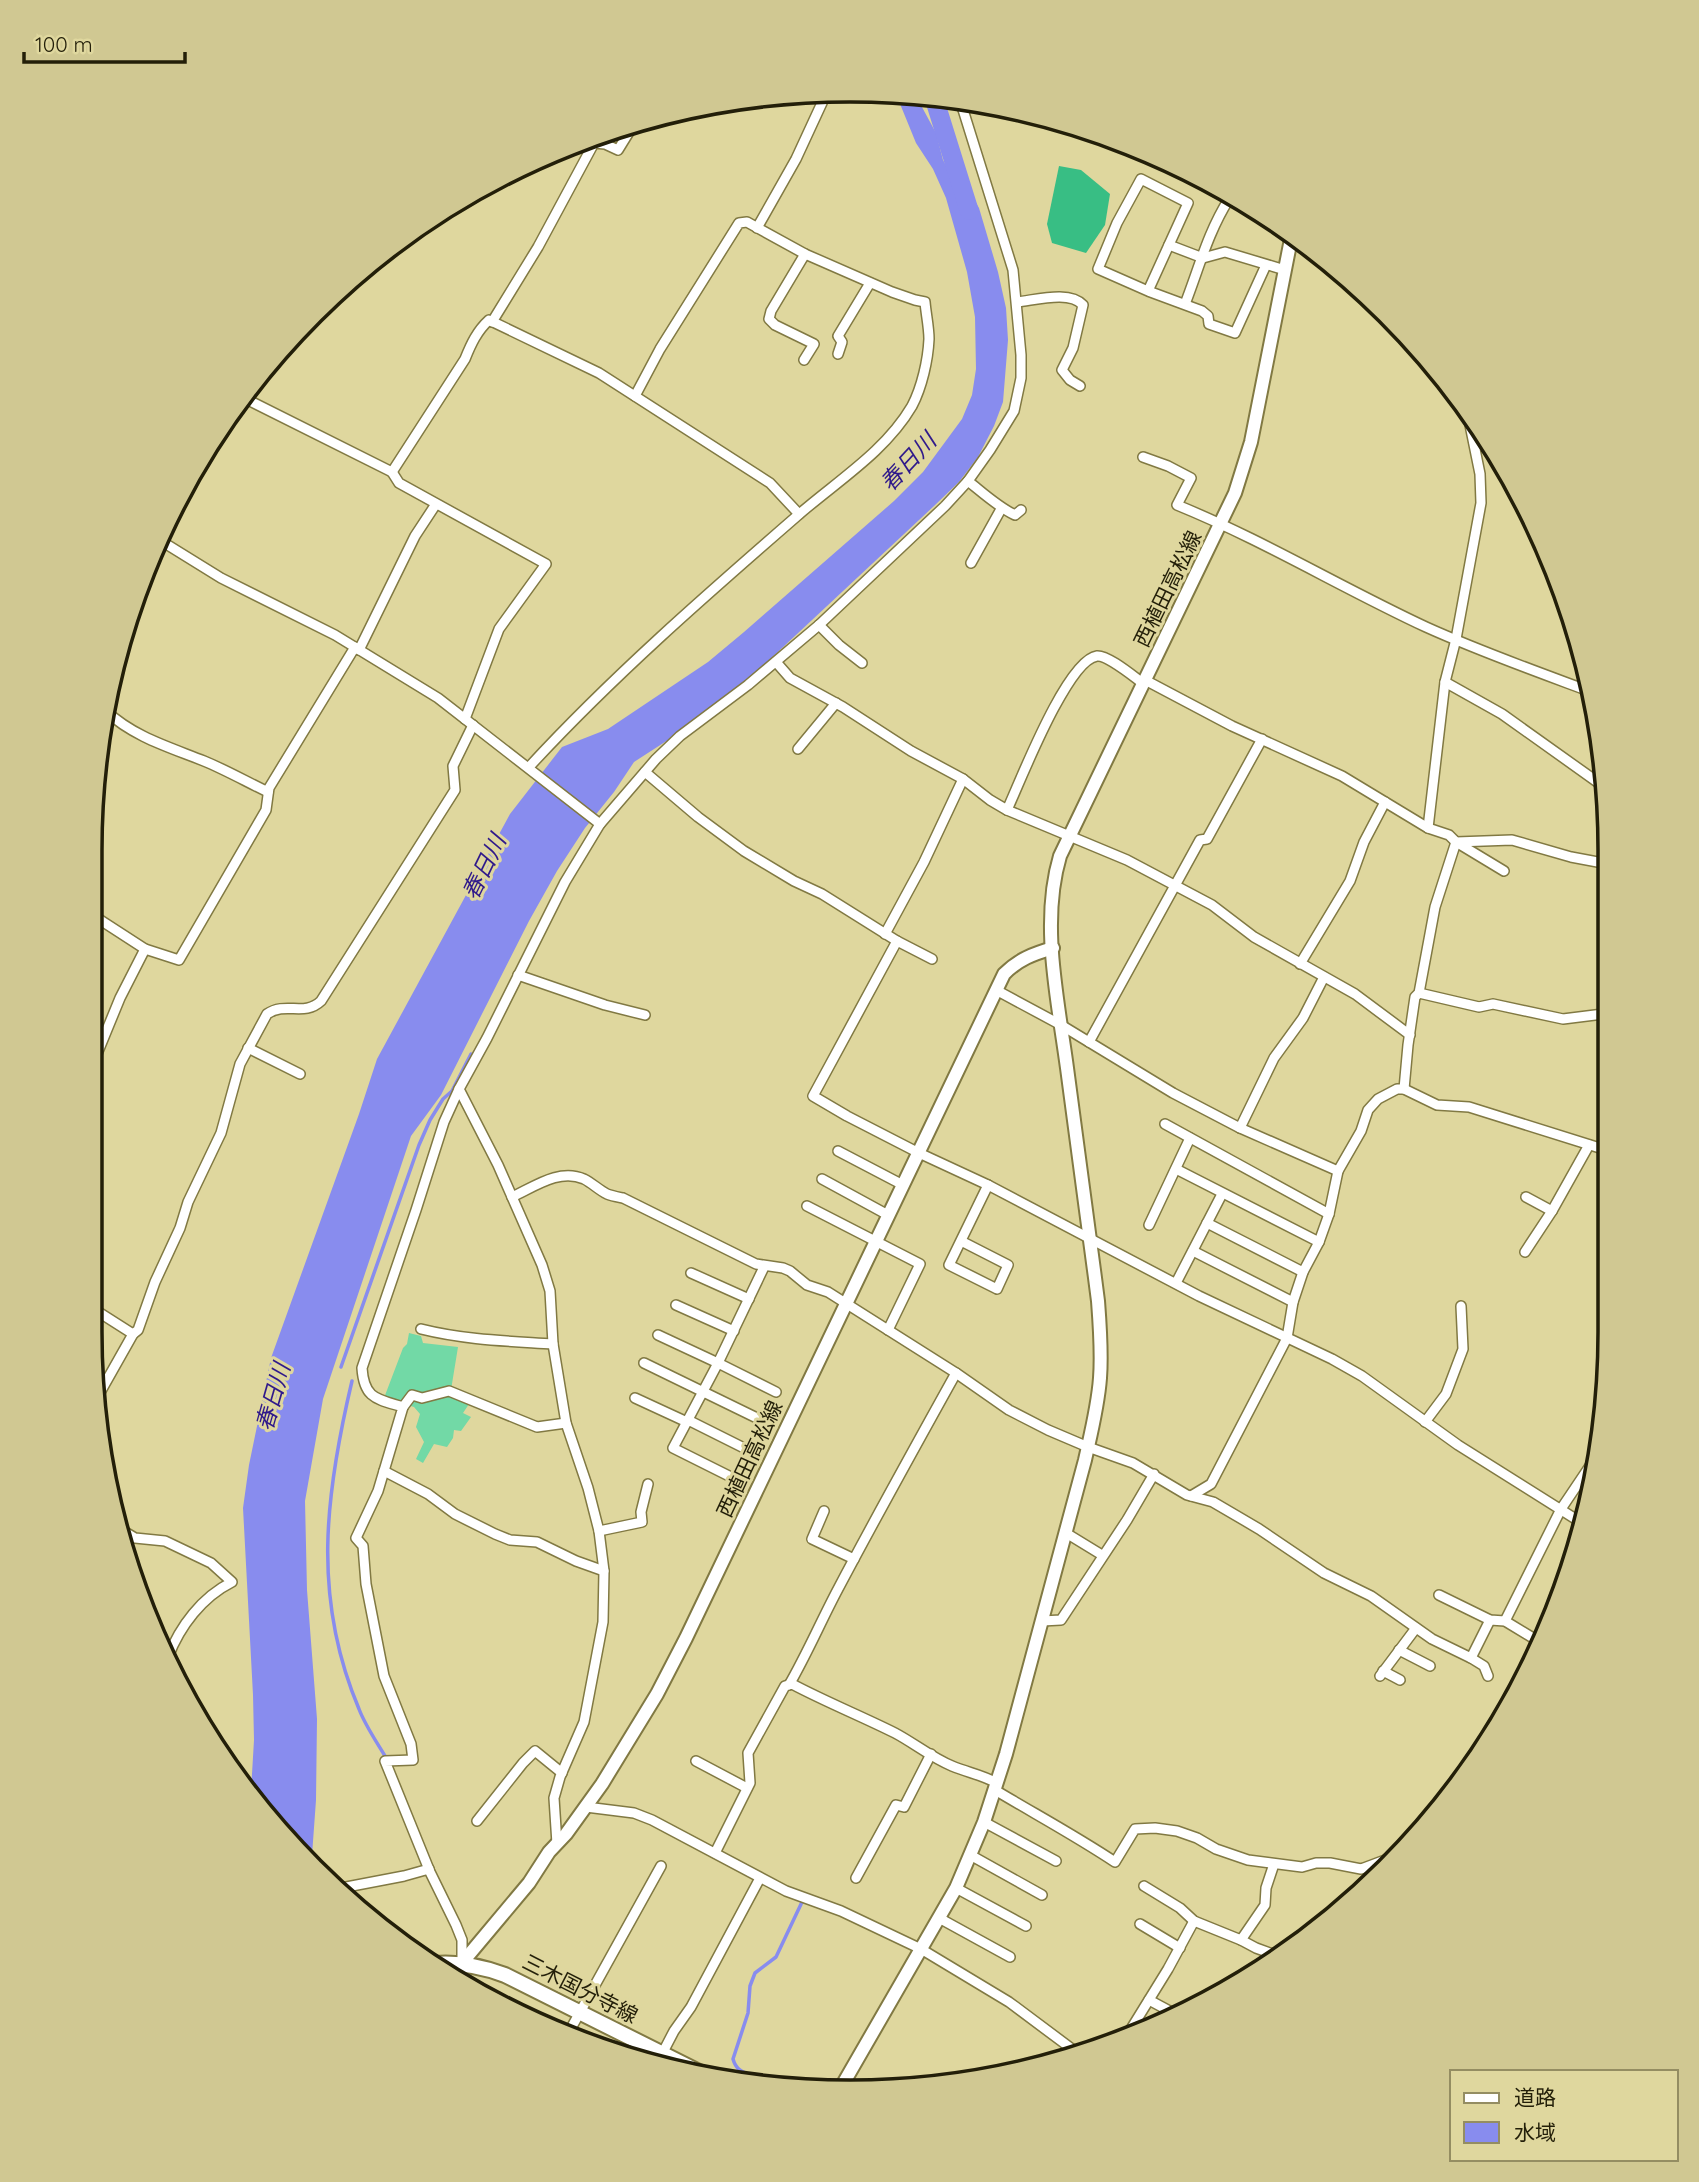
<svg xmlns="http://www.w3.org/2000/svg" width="1699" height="2182" font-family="Quicksand,'Noto Sans JP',sans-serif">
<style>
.green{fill:#72d9a6}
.forest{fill:#38be84}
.water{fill:#888cee}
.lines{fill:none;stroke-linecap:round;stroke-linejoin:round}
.stream{stroke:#888cee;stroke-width:3.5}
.river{stroke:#888cee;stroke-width:19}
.street-casing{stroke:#817943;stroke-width:12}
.secondary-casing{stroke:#817943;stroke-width:16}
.primary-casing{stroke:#817943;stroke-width:18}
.street{stroke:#fff;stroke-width:9}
.secondary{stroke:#fff;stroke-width:12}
.primary{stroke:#fff;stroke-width:14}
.labels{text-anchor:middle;stroke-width:6;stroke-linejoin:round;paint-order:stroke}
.street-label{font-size:21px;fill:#231f09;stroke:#dfd79e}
.water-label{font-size:23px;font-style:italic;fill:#2f198b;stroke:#dfd79e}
.rim{fill:none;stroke:#231f09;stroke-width:3.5}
</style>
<rect width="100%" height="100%" fill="#dfd79e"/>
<polygon class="green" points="409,1333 421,1336 423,1343 458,1347 450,1396 469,1404 463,1413 471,1417 461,1431 454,1430 453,1438 447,1447 434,1444 423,1463 416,1459 424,1442 416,1427 420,1414 414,1407 384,1398 403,1348 407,1344"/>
<polygon class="forest" points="1059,166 1081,170 1110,194 1105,225 1086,253 1052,243 1047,224"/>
<polygon class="water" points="896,94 916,96 936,133 943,160 955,182 969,191 979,208 998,272 1006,308 1008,340 1003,402 994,426 978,457 959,482 934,506 750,678 685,729 634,762 614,792 585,828 557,871 529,921 441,1095 411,1136 323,1399 305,1501 307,1590 317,1719 316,1800 311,1869 251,1791 254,1740 253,1695 243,1508 249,1465 271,1358 359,1114 377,1059 510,814 562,747 608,729 708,662 744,632 894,501 923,472 962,419 972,395 976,369 975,317 967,272 946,198 933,169 916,143"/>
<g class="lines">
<g class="stream">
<polyline points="341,1367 419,1145 430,1120 443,1099 452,1091 471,1054"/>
<path d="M352 1381C325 1495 312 1598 359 1709 365 1725 376 1741 385 1756"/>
<path d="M752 2080 753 2076C742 2072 736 2070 733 2059L748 2013 750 1986 755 1973 776 1957 802 1902"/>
</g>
<polyline class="river" points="934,98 969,210"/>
<defs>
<g id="street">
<polyline points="963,109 974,102"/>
<polyline points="757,228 796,159 827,92"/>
<polyline points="1169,245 1203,258 1225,252 1285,270"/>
<polyline points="1148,291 1188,203 1141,179 1117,223 1098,269 1148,291 1202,311 1208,316 1209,324 1235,333 1266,265"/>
<path d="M1017 302C1036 300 1070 290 1083 305L1073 348 1062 370 1070 380 1080 386"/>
<path d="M1185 304C1199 268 1208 232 1229 199"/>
<polyline points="492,322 538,247 594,143 605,144 618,150 634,124"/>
<polyline points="838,354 842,342 838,336 870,283"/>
<polyline points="804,360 814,344 775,325 769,319 771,311 805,254"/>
<path d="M240 396 392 472 465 359C471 344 477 331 489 320L599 373 770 483 799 514"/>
<polyline points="1467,410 1480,474 1481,503 1456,639 1445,682 1502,714 1603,786"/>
<polyline points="1474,442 1494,452"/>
<path d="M1143 457 1168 466 1191 478 1177 505C1263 540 1342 588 1426 627 1479 651 1535 671 1589 691"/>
<polyline points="392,472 399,483 546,564 499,629 465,719"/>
<path d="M968 481C983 493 998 507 1015 515L1021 510"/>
<polyline points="158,539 221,578 335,635 438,698 600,824"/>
<polyline points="971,563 1001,509"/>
<polyline points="819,625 839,645 862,663"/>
<polyline points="359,650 415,536 436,504"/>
<polyline points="776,662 790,678 843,707 911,751 963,779 990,800 1007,810"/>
<polyline points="1145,680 1232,726 1342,776 1428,828 1449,835 1456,842 1512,840 1571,857 1603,863"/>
<path d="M1144 684C1134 677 1108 655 1097 656 1067 660 1020 782 1007 810L1127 860 1212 905 1254 937 1355 994 1410 1035"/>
<path d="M106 711C134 737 169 747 204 761 226 770 247 782 268 792"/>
<polyline points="798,749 836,703"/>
<path d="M529 767C612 677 705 596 797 516 837 481 885 452 912 406 922 387 928 360 929 339 929 327 926 314 925 302L915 300 892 292 805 254 747 222 739 223 660 349 635 396"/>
<polyline points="645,772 698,817 744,851 794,881 822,894 897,941 932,959"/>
<polyline points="1428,828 1445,682"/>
<polyline points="91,914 145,949 179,960 266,810 269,788 355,647"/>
<polyline points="885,934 924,862 963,779"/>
<polyline points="897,941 813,1096 847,1116 919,1153 988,1185 1199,1296 1332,1359 1362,1376 1458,1445 1582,1523"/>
<polyline points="1300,964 1350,881 1364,842 1385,802"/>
<polyline points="518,975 605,1005 645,1015"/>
<polyline points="996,990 1061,1025 1173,1093 1240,1128 1338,1171"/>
<polyline points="1419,993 1479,1007 1493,1004 1563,1019 1603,1014"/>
<polyline points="1089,1042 1200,840 1207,839 1262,739"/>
<polyline points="248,1048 300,1074"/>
<polyline points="90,1071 120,998 145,949"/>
<path d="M459 1089 444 1122 416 1210 362 1368C364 1399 377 1399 403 1407L378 1491 356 1538 363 1546 366 1584 384 1676 411 1744 413 1760 385 1761 430 1872 456 1925 462 1940V1963"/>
<polyline points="1404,1089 1408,1045 1415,997 1419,993 1435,907 1456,842 1504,871"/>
<polyline points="1165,1124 1329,1214"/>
<polyline points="1240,1128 1274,1058 1303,1018 1324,977"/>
<polyline points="838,1151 903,1185"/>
<polyline points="1176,1169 1319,1242"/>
<polyline points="822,1179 888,1215"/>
<path d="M512 1197C534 1187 559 1168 584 1179 592 1183 599 1190 607 1194 612 1196 618 1197 623 1198L756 1264 783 1268 790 1271 807 1285 828 1292 956 1373 1009 1410 1048 1430 1088 1447 1133 1463 1187 1495 1213 1502 1259 1529 1324 1573 1371 1596 1432 1639 1471 1658 1484 1666 1488 1676"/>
<polyline points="1526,1197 1552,1211"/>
<polyline points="807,1206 920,1264 888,1330"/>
<polyline points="1207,1223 1303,1272"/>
<polyline points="1149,1225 1190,1138"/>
<polyline points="961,1241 1008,1265 997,1289 949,1265 988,1185"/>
<polyline points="1193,1251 1293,1302"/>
<polyline points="1525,1252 1552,1211 1589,1145"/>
<polyline points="691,1273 749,1299"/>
<polyline points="1176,1283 1222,1194"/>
<polyline points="676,1305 734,1331"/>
<polyline points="89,1306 133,1334"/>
<path d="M421 1329C465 1340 508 1341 553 1344"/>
<polyline points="658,1335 718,1363 776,1392"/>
<polyline points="644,1363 761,1420"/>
<path d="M98 1396 133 1334 138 1330 155 1282 180 1228 188 1202 221 1133 240 1064 267 1014C286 1001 304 1017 321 1001L455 790 453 766 473 725"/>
<polyline points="635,1398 687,1422"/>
<polyline points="403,1407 412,1395 422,1398 449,1391 537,1427 566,1423"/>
<polyline points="688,1420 746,1449"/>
<polyline points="1425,1422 1446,1394 1463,1349 1461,1306"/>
<polyline points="384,1471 428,1494 455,1514 495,1534 510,1540 537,1542 576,1561 604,1571"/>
<polyline points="731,1477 673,1448 718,1363 764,1267"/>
<polyline points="1191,1496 1211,1484 1287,1338 1293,1302 1303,1272 1319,1242 1329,1214 1338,1171 1361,1131 1368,1110 1378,1099 1397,1089 1404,1089 1437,1105 1469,1107 1603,1149"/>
<polyline points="824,1511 812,1539 854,1559"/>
<path d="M115 1526 135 1538 165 1541 211 1563 232 1582C202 1597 180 1626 168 1657"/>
<polyline points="599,1531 642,1522 641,1512 648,1484"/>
<polyline points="1066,1533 1102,1555"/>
<polyline points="1439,1595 1490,1620 1505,1621 1538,1641"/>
<polyline points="1042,1621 1061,1620 1127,1520 1154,1474"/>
<polyline points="1505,1621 1561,1509 1598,1454"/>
<polyline points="1399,1650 1430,1666"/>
<polyline points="1471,1658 1490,1620"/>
<polyline points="1383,1671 1400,1680"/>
<polyline points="1380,1676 1416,1628"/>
<path d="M789 1685C807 1654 821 1621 838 1589 876 1517 916 1445 956 1373"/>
<polyline points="696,1761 747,1788"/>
<path d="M995 1790C1035 1814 1076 1836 1115 1862L1135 1829 1155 1828 1177 1831 1197 1838 1216 1849 1248 1860 1302 1867 1316 1863H1330L1361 1869 1385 1860 1407 1846"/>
<polyline points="586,1807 634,1813 652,1820 786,1891 841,1911 921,1949 1009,2002 1080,2055"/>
<polyline points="477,1821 523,1763 535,1751 562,1773"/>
<polyline points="984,1822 1056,1861"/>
<polyline points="557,1844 554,1798 560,1777 584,1722 603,1622 604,1571 599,1531 588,1488 566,1423 553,1344 550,1291 542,1265 498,1165 459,1089 487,1038 565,882 600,824 656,759 680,736 748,685 819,625 945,506 968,481 990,450 1014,411 1021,378 1021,355 1013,270 960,100"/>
<path d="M715 1853 750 1783 748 1753 785 1686 792 1684C826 1702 861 1716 895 1733 914 1743 932 1758 952 1766 969 1773 980 1774 997 1783"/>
<polyline points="972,1856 1042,1895"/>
<polyline points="856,1878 896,1805 904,1807 931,1754"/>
<polyline points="1144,1886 1180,1908 1194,1921 1241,1940 1256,1948 1281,1957"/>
<polyline points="956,1888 1026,1926"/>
<polyline points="336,1889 404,1876 429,1869"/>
<polyline points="939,1918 1010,1957"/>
<polyline points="1140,1924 1180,1948"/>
<polyline points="1241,1940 1265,1905 1266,1888 1274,1864"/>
<polyline points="1149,2000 1177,2015"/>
<polyline points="569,2032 661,1866"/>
<polyline points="1127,2040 1131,2029 1168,1969 1194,1921"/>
<polyline points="662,2054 674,2031 691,2007 760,1878"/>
</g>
<g id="secondary">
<path d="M458 1982 462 1963 529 1883 549 1852 566 1834 602 1784 657 1694 686 1638 1004 974C1019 959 1033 954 1053 948"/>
<path d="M839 2091 956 1888 984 1822 1006 1754 1085 1460C1091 1433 1098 1406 1100 1378 1102 1352 1100 1327 1098 1301 1088 1223 1077 1145 1067 1068 1058 1000 1040 923 1060 856L1235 493 1251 442 1292 234"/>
</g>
<path id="primary" d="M434 1964C459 1962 481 1966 505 1975L701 2073"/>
</defs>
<use href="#street" class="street-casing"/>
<use href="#secondary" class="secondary-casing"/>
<use href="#primary" class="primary-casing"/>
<use href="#street" class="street"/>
<use href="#secondary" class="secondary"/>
<use href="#primary" class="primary"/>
</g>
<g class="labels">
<g class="street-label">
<text transform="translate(1168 589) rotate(-64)" y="7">西植田高松線</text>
<text transform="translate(750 1459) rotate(-65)" y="7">西植田高松線</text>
<text transform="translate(580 1989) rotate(27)" y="7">三木国分寺線</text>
</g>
<g class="water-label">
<text transform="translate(908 462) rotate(-47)" y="8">春日川</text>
<text transform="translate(484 867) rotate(-64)" y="8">春日川</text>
<text transform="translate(273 1397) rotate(-74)" y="8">春日川</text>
</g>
</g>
<path d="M0 0H1699V2182H0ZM850 102H850A748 748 0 0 1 1598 850V1332A748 748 0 0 1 850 2080H850A748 748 0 0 1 102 1332V850A748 748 0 0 1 850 102Z" fill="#d0c892" fill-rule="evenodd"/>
<path class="rim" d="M850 102H850A748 748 0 0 1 1598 850V1332A748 748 0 0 1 850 2080H850A748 748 0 0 1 102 1332V850A748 748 0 0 1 850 102Z"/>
<rect x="1450" y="2070" width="228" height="91" fill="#dfd79e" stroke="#948d62" stroke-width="2"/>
<rect x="1464" y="2093" width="35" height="10" fill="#ffffff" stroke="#948d62" stroke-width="2"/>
<text x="1514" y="2105" font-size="21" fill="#231f09">道路</text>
<rect x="1464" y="2122" width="35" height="21" fill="#888cee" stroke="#948d62" stroke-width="2"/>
<text x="1514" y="2140" font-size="21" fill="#231f09">水域</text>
<path d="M24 52v10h161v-10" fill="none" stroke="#231f09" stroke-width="3.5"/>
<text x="35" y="52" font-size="21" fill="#231f09" stroke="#dfd79e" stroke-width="5" paint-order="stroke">100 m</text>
</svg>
